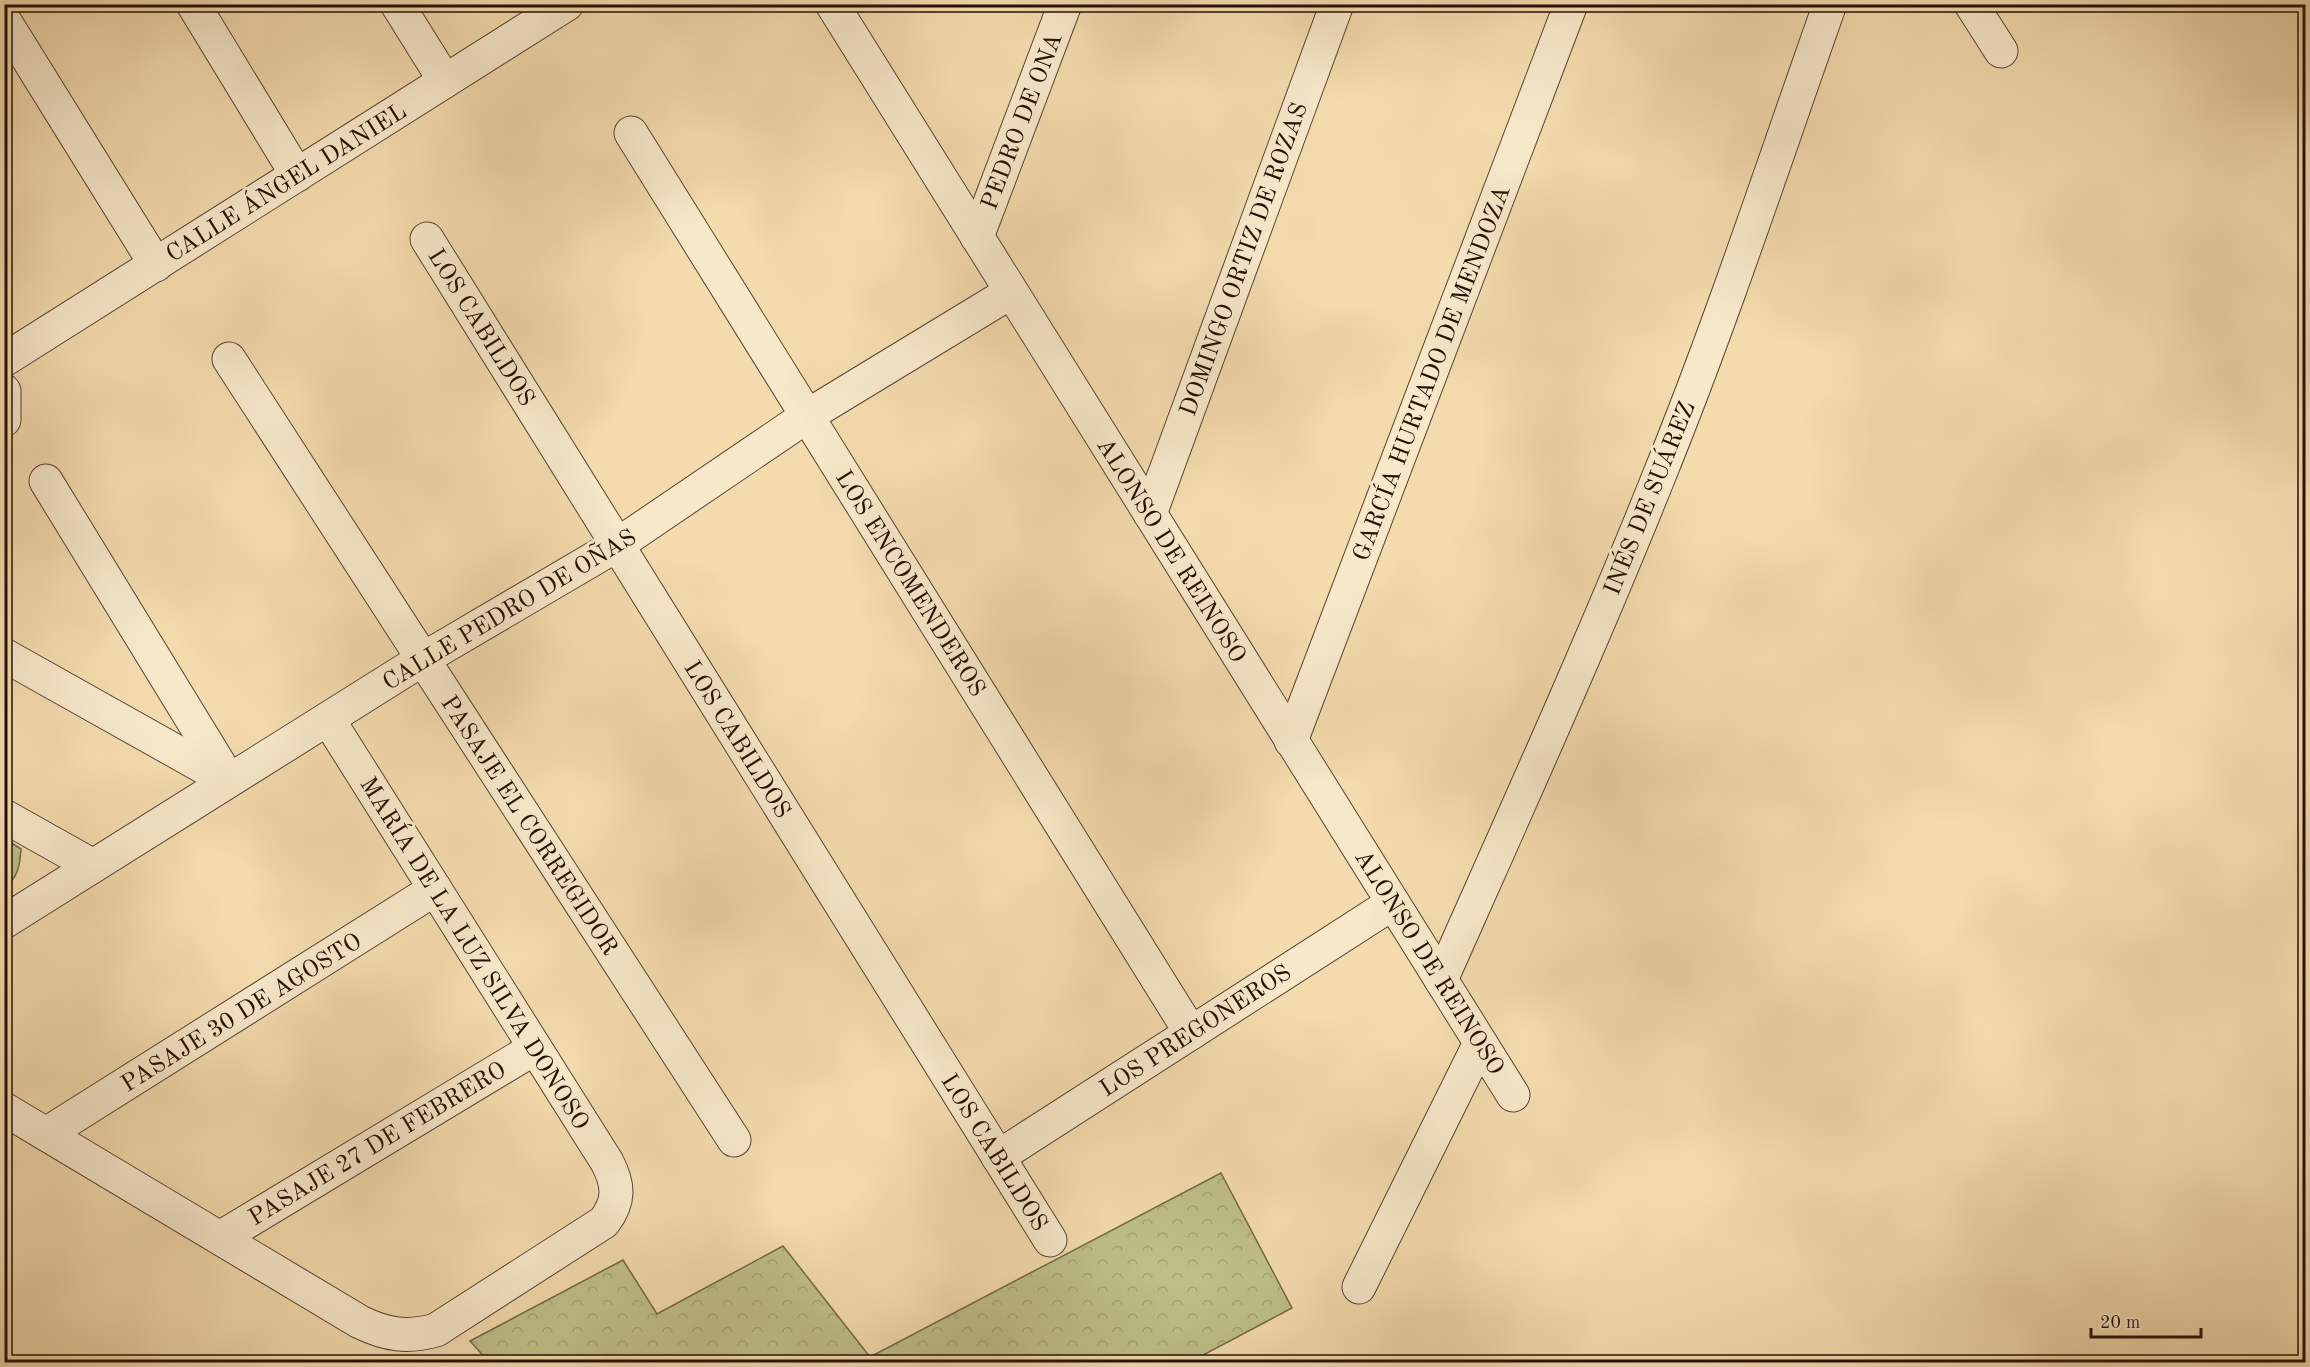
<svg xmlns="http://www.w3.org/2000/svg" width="2310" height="1367" font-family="'Old Standard TT',serif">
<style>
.park{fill:url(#park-crowns);stroke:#726846;stroke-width:1.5}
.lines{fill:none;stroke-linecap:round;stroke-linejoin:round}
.street-casing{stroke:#58432e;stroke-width:35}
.street{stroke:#f7e8ca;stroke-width:33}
.labels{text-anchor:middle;stroke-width:6;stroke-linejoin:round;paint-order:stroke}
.street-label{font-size:24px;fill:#251004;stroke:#f7e8ca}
</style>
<defs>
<pattern id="park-crowns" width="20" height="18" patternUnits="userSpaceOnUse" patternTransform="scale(1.5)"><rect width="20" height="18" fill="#bfbf88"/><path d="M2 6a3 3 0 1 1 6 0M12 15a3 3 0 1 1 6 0" fill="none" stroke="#a4a374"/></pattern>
</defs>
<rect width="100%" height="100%" fill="#f3dbae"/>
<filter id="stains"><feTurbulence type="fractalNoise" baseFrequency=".00333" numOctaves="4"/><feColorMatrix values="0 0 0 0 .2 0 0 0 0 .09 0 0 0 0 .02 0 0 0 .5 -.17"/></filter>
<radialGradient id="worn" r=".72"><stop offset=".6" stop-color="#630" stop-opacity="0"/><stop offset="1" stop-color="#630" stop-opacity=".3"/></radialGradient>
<g class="park">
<path d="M5 839 21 849C20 864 18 879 5 886Z"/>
<polygon points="1221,1173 1292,1308 1190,1362 489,1362 470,1341 623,1260 657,1314 783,1246 870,1357"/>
</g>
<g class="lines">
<defs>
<g id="street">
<polyline points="193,4 297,175"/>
<polyline points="397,4 445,81"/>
<polyline points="832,4 1513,1095"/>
<polyline points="1971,4 2001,51"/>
<polyline points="4,20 156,265"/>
<polyline points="631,133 1191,1033"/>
<polyline points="977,237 1065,4"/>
<polyline points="427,239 1050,1240"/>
<polyline points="229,359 734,1140"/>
<polyline points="4,360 567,4"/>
<polyline points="4,391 4,420"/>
<polyline points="46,481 229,780"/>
<polyline points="1150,514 1337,4"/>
<polyline points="4,655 225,779"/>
<polyline points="1291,741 1571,4"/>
<polyline points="4,816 93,866"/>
<polyline points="4,922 423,659 617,545 807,416 1011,292"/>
<path d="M1441 980C1515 813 1591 646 1659 476 1722 321 1774 162 1830 4"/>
<path d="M4 1109 360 1322C387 1335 407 1338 436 1330L604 1222C620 1201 619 1185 607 1162L328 719"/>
<polyline points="46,1134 435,889"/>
<polyline points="998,1157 1393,903"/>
<polyline points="220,1238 535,1048"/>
<polyline points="1359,1287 1480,1043"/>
</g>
</defs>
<use href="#street" class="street-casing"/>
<use href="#street" class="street"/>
</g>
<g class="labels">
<g class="street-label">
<text transform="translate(1021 121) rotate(-69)" y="8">PEDRO DE ONA</text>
<text transform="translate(286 182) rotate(-32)" y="8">CALLE ÁNGEL DANIEL</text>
<text transform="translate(1243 259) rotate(-70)" y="8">DOMINGO ORTIZ DE ROZAS</text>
<text transform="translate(482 327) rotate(58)" y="8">LOS CABILDOS</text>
<text transform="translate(1431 373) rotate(-69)" y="8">GARCÍA HURTADO DE MENDOZA</text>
<text transform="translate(1649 498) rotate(-68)" y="8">INÉS DE SUÁREZ</text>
<text transform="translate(1172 550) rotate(58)" y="8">ALONSO DE REINOSO</text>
<text transform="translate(911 583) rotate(58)" y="8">LOS ENCOMENDEROS</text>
<text transform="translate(509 609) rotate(-31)" y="8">CALLE PEDRO DE OÑAS</text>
<text transform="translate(738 739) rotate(58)" y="8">LOS CABILDOS</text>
<text transform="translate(530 825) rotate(57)" y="8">PASAJE EL CORREGIDOR</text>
<text transform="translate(475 953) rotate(58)" y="8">MARÍA DE LA LUZ SILVA DONOSO</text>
<text transform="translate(1430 962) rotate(58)" y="8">ALONSO DE REINOSO</text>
<text transform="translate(241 1012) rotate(-32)" y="8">PASAJE 30 DE AGOSTO</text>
<text transform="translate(1195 1030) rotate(-33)" y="8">LOS PREGONEROS</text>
<text transform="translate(377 1143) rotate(-31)" y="8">PASAJE 27 DE FEBRERO</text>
<text transform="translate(995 1152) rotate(58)" y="8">LOS CABILDOS</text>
</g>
</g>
<rect width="2310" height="1367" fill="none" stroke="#f3dbae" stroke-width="24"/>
<rect x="6" y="6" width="2298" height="1355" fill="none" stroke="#251004" stroke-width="3"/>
<rect x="12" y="12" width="2286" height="1343" fill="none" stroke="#251004" stroke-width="1.5"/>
<path d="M2091 1328v9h110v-9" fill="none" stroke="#251004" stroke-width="3"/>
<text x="2100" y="1328" font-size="18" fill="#251004" stroke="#f7e8ca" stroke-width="4.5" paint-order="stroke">20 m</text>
<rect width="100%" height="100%" filter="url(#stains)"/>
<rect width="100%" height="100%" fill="url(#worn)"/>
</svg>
